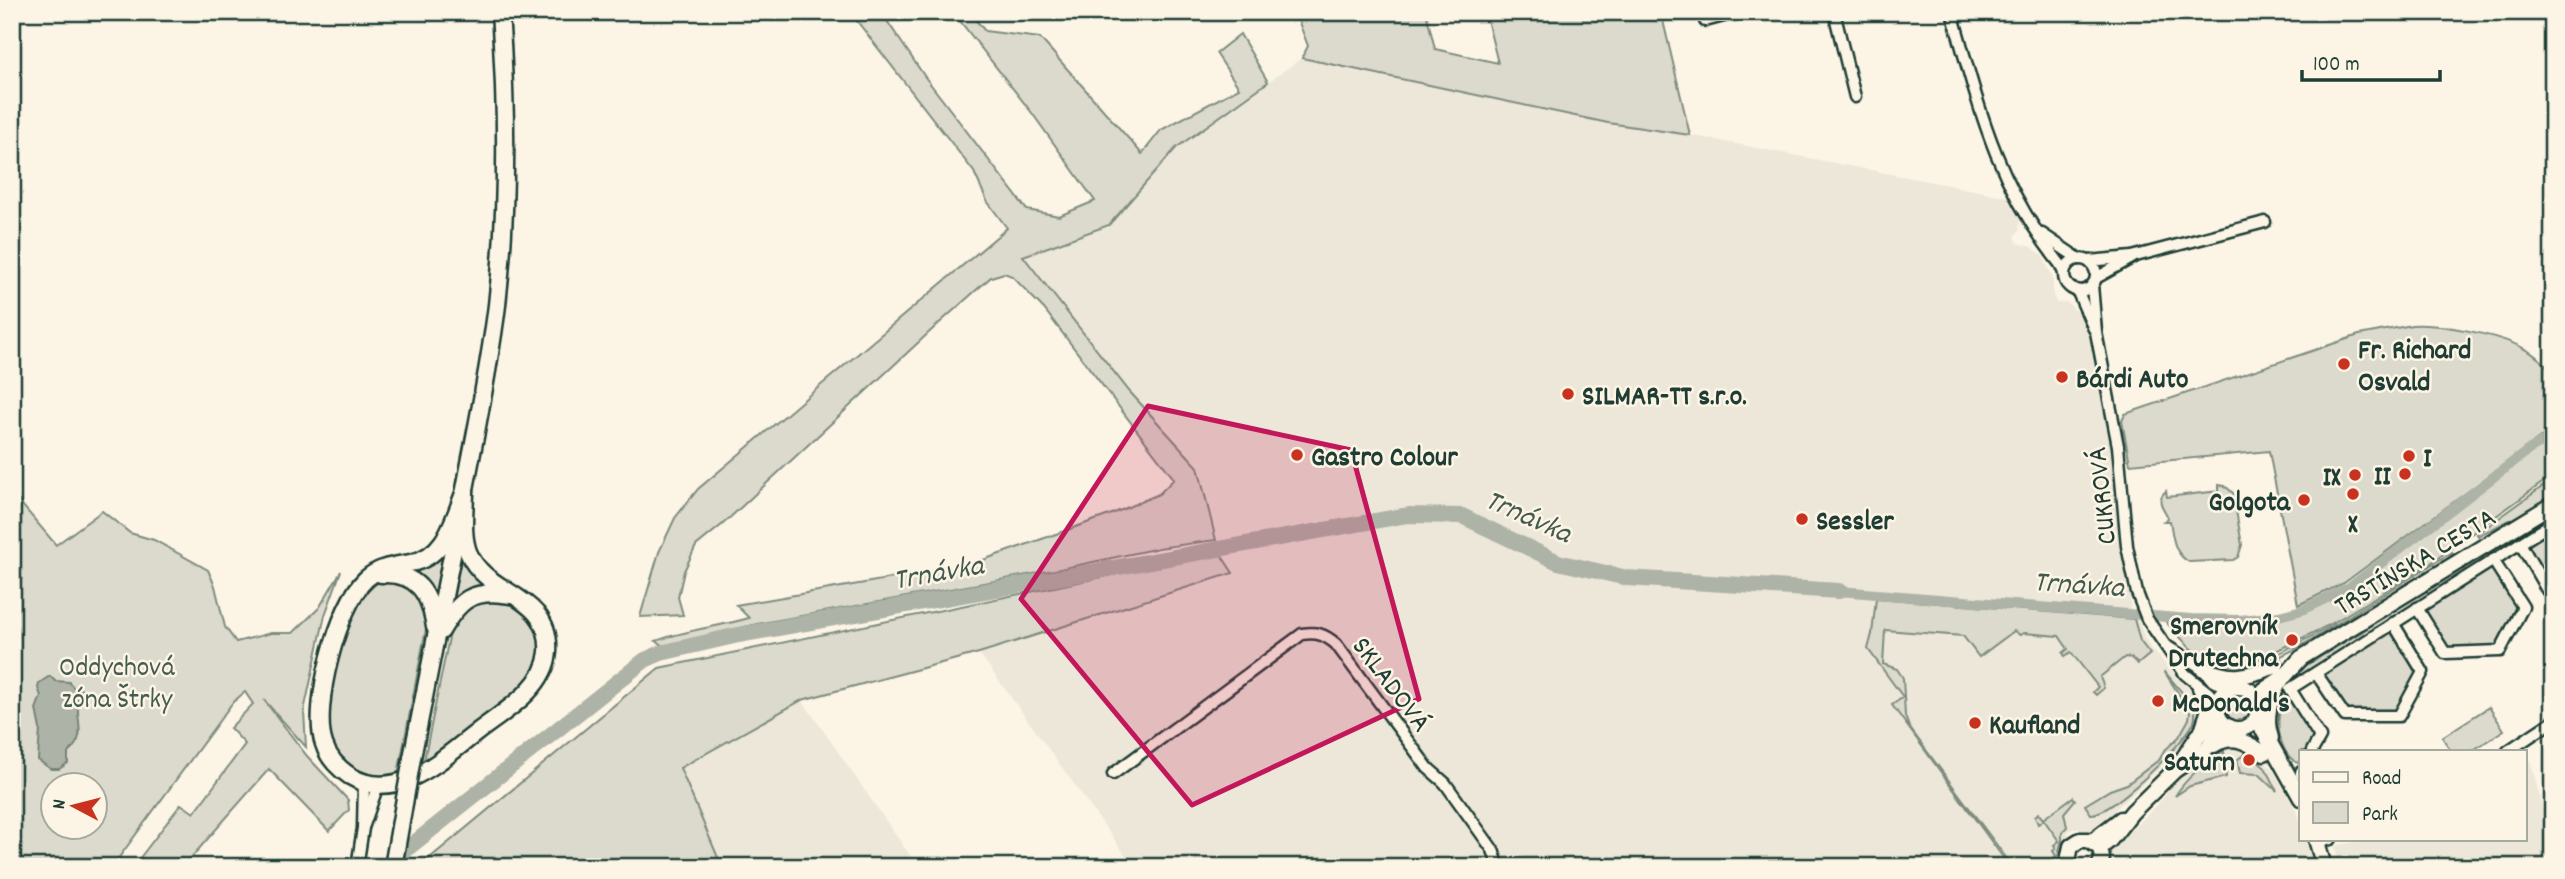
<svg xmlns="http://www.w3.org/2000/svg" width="2565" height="879" font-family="Dekko,sans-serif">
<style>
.built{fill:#ece7d8}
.green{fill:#dcdacc;stroke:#7e8c80;stroke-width:2;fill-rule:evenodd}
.water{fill:#aeb3a7;stroke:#758479;stroke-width:2}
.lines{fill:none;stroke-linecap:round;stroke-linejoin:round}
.canal{stroke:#aeb3a7;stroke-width:10}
.river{stroke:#aeb3a7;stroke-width:16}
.street-casing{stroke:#1f3d34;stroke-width:15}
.secondary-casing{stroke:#1f3d34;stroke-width:19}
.primary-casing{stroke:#1f3d34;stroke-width:21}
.street{stroke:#fcf5e5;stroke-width:10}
.secondary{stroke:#fcf5e5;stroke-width:14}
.primary{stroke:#fcf5e5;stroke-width:16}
.primary-bridge-casing{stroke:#1f3d34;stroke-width:21;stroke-linecap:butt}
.primary-bridge{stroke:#fcf5e5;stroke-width:16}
.marked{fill:#c2185b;fill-opacity:0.2;stroke:#c2185b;stroke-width:5;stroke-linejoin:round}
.poi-dot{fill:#c8321e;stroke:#fcf5e5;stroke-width:2.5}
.labels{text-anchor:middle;stroke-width:5;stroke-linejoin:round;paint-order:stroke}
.poi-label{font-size:28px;font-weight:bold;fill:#1f3d34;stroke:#fcf5e5;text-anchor:start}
.street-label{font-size:28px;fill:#1f3d34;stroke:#fcf5e5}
.park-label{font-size:28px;fill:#455c52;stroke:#fcf5e5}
.water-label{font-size:30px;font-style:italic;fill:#435a51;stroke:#fcf5e5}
</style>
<rect width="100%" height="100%" fill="#fcf5e5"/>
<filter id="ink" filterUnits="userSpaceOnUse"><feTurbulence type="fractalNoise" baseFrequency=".0143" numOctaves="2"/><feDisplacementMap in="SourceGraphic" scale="14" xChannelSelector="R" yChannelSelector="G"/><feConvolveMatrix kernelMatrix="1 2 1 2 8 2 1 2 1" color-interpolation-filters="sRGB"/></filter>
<g filter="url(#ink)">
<g class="built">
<polygon points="1302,58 1608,123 1690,135 2009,197 2020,217 2019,231 2015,235 2017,243 2031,247 2042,255 2053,278 2053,296 2057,303 2067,302 2077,312 2086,325 2095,350 2114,450 2131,611 1876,592 1875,598 2138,619 2145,638 2151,648 2202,704 2202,718 2166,763 2116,809 2110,821 2097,833 2081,832 2079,827 2068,831 2069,838 2060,867 1134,867 979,653 1232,573 1220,553 1198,467 1129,391 1023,256 1109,225 1176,148"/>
<polygon points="802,700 918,867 722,867 679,769"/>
<polygon points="2229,741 2262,758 2274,771 2297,813 2301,822 2301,839 2306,839 2311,856 2259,867 2106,867 2108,851 2124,833 2139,823 2158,804 2175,782 2221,745"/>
<polygon points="2528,751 2544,814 2553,812 2553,867 2339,867 2335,846 2369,839 2525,839 2525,753"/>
</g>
<g class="green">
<path d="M850 12H881L925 77 1027 210 1059 216 1095 201 1032 113 953 12H969L985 31 1040 38 1142 154 1161 130 1239 88 1216 53 1240 34 1268 82 1176 148 1109 225 1023 256 1129 391 1198 467 1216 540 1159 548 1060 569 757 624 663 646 656 641C686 630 718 627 749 618L736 605 969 565 1112 514 1159 494 1174 479 1044 309 1012 276 1004 273 991 277 935 327 723 524 696 546 684 571 678 597 683 615 640 617 659 552 675 518 698 489 1007 228 987 201 974 172Z"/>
<polygon points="1295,12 1426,12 1435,49 1498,63 1485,12 1661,12 1690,135 1608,123 1302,58 1308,46"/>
<path d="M2412 325C2440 323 2499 335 2523 348 2535 354 2544 363 2553 372V432L2543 436 2344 583 2298 605 2269 451 2130 464 2122 421 2125 414 2359 335Z"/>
<path d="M2553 440V475L2431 563 2331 624 2249 664 2222 665 2213 663 2190 648 2166 622C2242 627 2286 626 2354 587L2532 450Z"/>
<polygon points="2553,479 2553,495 2530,510 2478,536 2477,534"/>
<path d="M2219 485 2225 486 2233 493 2242 545 2238 557 2233 560 2189 562C2173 553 2173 537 2170 521H2164L2168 518C2165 509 2154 501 2166 491L2167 497 2219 491Z"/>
<path d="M12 493 56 545 102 511 130 533 154 540 208 570 215 586 225 627 236 642 271 633H293L319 608 341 571 325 615 304 711 306 747 264 700 307 756 348 800 349 810 329 831 269 769 183 867H133L181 804 194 813 245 744 230 728 253 704 245 692 233 702 112 867H12ZM52 784H94V826H52Z"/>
<polygon points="2549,533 2553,539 2553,587 2549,587 2526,547"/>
<polygon points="463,550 494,588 452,605"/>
<polygon points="445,551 435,601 405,569"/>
<path d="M2452 552 2453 554C2424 578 2392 593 2360 612 2326 630 2294 653 2258 666L2261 662 2336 624Z"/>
<polygon points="1220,553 1233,573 979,653 802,700 680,768 722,867 419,867 659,668"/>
<polygon points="2491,565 2518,607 2497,646 2446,649 2422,608"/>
<polygon points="2462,567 2466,573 2281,694 2278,692 2307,665 2368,628 2382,615"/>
<path d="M382 580 404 581 422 597 427 624 398 774C385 778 373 777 361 771 348 766 336 755 331 742 317 700 342 602 382 580Z"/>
<path d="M494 598C515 604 535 614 539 637 541 648 541 659 537 669 529 692 446 747 423 765L451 628 468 606Z"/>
<polygon points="1876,598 2134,619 2140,641 2150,654 2138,664 2131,658 2125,657 2100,677 2104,688 2096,695 2093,692 2098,687 2071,652 2065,656 2063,653 2068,649 2059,636 2024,633 2020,635 2014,631 1979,657 1963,636 1885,630 1883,664 1897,669 1903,678 1905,716 1909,727 2013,867 2010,867 1892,705 1903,697 1868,649 1872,634"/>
<polygon points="2392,628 2419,672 2397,713 2347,713 2322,673"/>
<path d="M2164 671 2195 708C2195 714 2196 719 2193 724 2182 745 2112 815 2091 814L2085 805 2110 790 2127 784 2160 759 2163 752 2179 737 2189 719 2190 712Z"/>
<path d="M2289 693 2316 737 2308 751H2301V761L2298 763C2276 754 2272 707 2289 693Z"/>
<circle cx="2238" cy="708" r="14"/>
<polygon points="2489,707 2504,730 2472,751 2451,751 2442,737"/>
<path d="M2224 751 2226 777 2190 786 2175 796C2185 780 2206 760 2224 751Z"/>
<path d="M2246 753C2263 760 2270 774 2277 791L2259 774 2240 773 2237 760Z"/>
<polygon points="2073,797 2075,800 2064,813 2067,827 2062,832 2062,839 2056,864 2054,867 2043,867 2056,856 2053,851 2056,848 2054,845 2059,841 2044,820 2038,824 2035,817 2038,813 2043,819"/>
</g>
<path class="water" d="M50 676 55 681 69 682 73 687 82 690 83 693 79 696C73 719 90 734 68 753V763L59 769H51L38 760 40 729 36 709 41 696 38 688 39 683Z"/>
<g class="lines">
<polyline class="canal" points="1839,591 2191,619 2240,620 2279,616 2302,610 2350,587 2530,449 2553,437"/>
<polyline class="river" points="384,867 645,660 661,653 734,636 1408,515 1462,516 1558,562 1627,578 1839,591"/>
<defs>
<g id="street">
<polyline points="1834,12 1855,97"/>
<path d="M1952 12C1979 108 1997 185 2060 264L2064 273"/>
<polyline points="1705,21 1739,12"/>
<polyline points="2042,234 2079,259"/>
<circle cx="2080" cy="275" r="16"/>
<polyline points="2089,261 2132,257 2265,222"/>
<polyline points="2096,278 2132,258"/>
<polyline points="2092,285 2096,332 2118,446 2127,546 2137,593 2147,619 2185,674 2211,695 2218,706"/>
<polyline points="2077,290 2094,329"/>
<polyline points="2553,514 2548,522 2553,533"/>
<polyline points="2520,543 2547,590 2553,590"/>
<polyline points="2417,608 2445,653 2500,651 2523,607 2493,560"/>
<polyline points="2168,647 2202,668 2213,681 2231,688"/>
<polyline points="2316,673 2345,716 2399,716 2423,672 2393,623"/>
<polyline points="2198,688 2207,709 2199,733"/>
<polyline points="2312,751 2320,737 2290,689 2549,525"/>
<polyline points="2508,751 2553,721"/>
<polyline points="2301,772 2301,774"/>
<path d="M1113 774 1302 634C1317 632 1324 634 1336 644L1428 768 1445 783 1493 850 1499 867"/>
<polyline points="364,825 378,785"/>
<polyline points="2317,842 2331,839"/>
<polyline points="357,867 363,828 364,782"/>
</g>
<g id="secondary">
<path d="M2202 668C2234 682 2246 676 2276 666"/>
<circle cx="2238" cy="708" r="21"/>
<polyline points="2259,705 2264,690 2285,676 2301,658 2553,504"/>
<polyline points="2256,718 2301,798"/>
<path d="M2271 738C2264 718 2270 696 2282 679"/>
<path d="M2214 745C2234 733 2246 742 2264 753"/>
<polyline points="2176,769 2198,736 2213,724 2218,712"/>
<polyline points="2316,839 2324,867"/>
<polyline points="2092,841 2121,819"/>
<polyline points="2100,848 2110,840 2132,812 2175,770 2204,751 2221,732 2230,727"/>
<polyline points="2064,867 2068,861 2071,846 2080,840 2088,840 2100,848 2102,858 2099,867"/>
</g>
<g id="primary">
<path d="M465 491C465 511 461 536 469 554 487 596 552 594 548 652 545 689 503 712 476 733 442 759 396 804 350 776 338 768 328 757 324 744 311 708 338 605 366 579 379 567 394 566 410 563 446 557 453 520 465 491Z"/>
<path d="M463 500C475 435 489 371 497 305 508 208 507 110 500 12"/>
<path d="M381 574C418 572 430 594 435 627"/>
<path d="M441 631C459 600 473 588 510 595"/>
<polyline points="412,758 458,525"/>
</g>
</defs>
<use href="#street" class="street-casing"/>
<use href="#secondary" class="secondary-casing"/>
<use href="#primary" class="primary-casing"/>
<use href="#street" class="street"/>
<use href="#secondary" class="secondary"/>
<use href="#primary" class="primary"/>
<defs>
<polyline id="primary-bridge" points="393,867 412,758"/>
</defs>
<use href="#primary-bridge" class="primary-bridge-casing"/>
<use href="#primary-bridge" class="primary-bridge"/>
</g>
</g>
<path class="marked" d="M1148 406 1351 450 1419 699 1192 805 1021 599Z"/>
<g class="poi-dot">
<circle cx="2344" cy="364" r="7"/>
<circle cx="2062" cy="377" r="7"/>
<circle cx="1568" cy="394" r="7"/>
<circle cx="1297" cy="455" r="7"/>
<circle cx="2409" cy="456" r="7"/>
<circle cx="2405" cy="474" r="7"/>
<circle cx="2355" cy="475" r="7"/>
<circle cx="2353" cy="494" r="7"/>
<circle cx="2304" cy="500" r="7"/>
<circle cx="1802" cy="519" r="7"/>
<circle cx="2292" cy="640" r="7"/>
<circle cx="2158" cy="701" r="7"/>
<circle cx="1975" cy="723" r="7"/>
<circle cx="2249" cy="760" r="7"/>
</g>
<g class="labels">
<g class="poi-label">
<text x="2358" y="358">Fr. Richard<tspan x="2358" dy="32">Osvald</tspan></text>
<text x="2076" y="387">Bárdi Auto</text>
<text x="1582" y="404">SILMAR-TT s.r.o.</text>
<text x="1311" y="465">Gastro Colour</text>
<text x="2423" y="466">I</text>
<text x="2391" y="484" text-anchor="end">II</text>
<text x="2341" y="485" text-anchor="end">IX</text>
<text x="2290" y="510" text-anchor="end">Golgota</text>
<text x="1816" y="529">Sessler</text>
<text x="2353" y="532" text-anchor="middle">X</text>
<text x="2278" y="634" text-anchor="end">Smerovník<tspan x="2278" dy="32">Drutechna</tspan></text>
<text x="2172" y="711">McDonald's</text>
<text x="1989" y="733">Kaufland</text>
<text x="2235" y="770" text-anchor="end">Saturn</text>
</g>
<g class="street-label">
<text transform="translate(2100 496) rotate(-96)" y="10">CUKROVÁ</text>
<text transform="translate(2414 560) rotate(-31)" y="10">TRSTÍNSKA CESTA</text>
<text transform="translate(1393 683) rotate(53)" y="10">SKLADOVÁ</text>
</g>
<g class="park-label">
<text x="117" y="675">Oddychová<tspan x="117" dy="32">zóna Štrky</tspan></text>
</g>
<g class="water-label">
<text transform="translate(1529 515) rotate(24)" y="10">Trnávka</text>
<text transform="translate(938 571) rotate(-10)" y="10">Trnávka</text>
<text transform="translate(2079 583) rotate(4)" y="10">Trnávka</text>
</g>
</g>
<rect width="2565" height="879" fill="none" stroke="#fcf5e5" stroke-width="42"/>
<rect x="21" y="21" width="2523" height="837" fill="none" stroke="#1f3d34" stroke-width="2.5" filter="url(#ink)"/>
<rect x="2299" y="750" width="228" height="91" fill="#fcf5e5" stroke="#a4ab9e" stroke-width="2"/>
<rect x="2313" y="772" width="35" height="10" fill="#fcf5e5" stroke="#a4ab9e" stroke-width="2"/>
<text x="2362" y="784" font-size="21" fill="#1f3d34">Road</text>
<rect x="2313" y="802" width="35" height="21" fill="#dcdacc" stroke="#a4ab9e" stroke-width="2"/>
<text x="2362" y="820" font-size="21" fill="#1f3d34">Park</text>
<g transform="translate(74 806) rotate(277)"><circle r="33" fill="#fcf5e5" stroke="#a4ab9e" stroke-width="2"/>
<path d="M0-5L12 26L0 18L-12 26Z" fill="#c8321e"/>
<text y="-10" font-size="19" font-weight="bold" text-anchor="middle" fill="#1f3d34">N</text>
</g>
<path d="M2302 70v10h138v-10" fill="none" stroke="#1f3d34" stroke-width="3.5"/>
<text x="2313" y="70" font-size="21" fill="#1f3d34" stroke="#fcf5e5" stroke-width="5" paint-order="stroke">100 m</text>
</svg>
